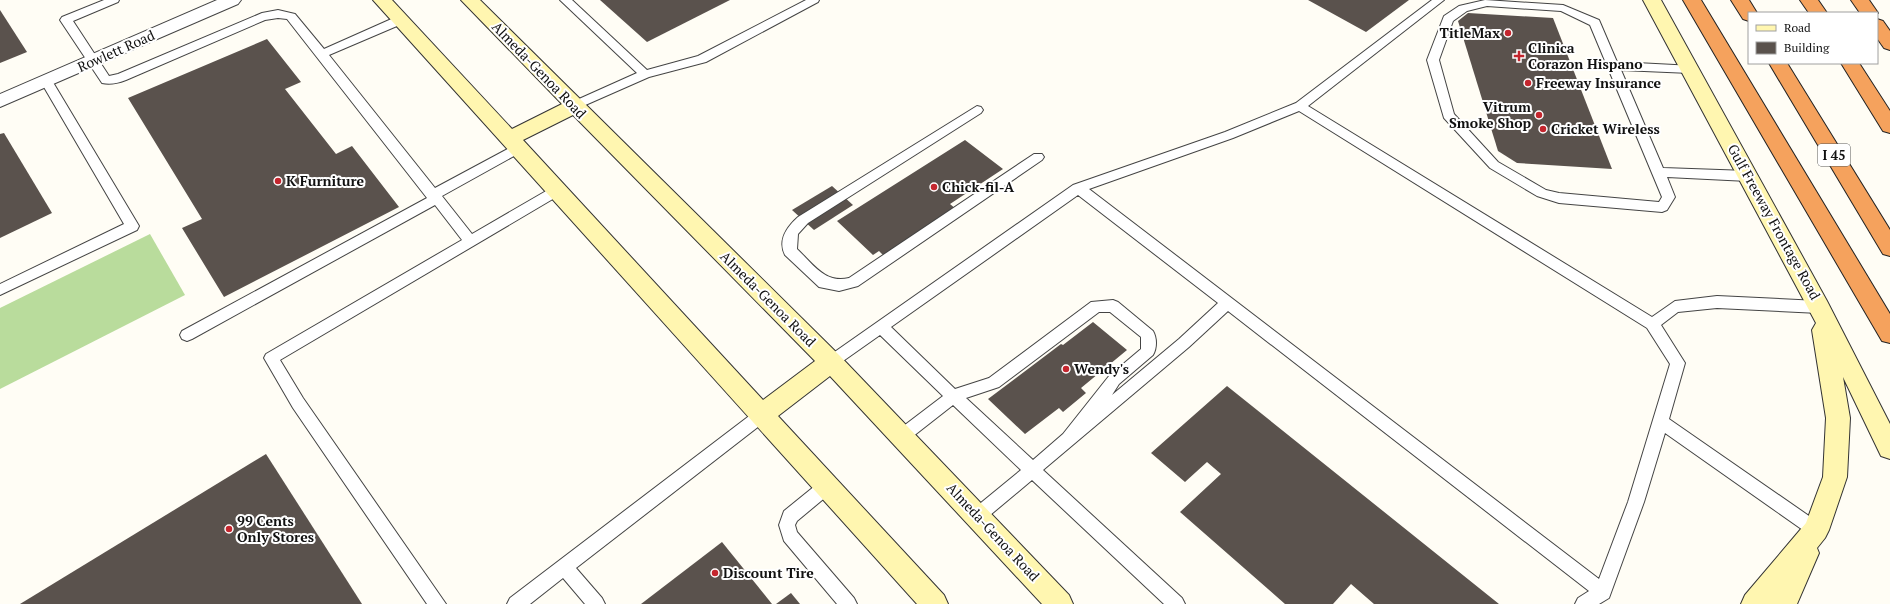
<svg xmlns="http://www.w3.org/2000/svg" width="1890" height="604" font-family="'PT Serif',serif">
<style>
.forest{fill:#b9dc9c}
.building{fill:#5a524d}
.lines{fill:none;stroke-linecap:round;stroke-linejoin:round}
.lane-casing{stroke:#444;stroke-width:2}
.street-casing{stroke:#444;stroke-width:2}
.secondary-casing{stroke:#333;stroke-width:2}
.highway-casing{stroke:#222;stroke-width:2}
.lane{fill:#fff;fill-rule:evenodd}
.street{fill:#fff;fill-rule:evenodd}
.secondary{fill:#fff6b0;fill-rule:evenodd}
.highway{fill:#f5a25d;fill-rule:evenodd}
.poi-dot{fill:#c4262e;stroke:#fff;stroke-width:1.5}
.labels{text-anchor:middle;stroke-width:4;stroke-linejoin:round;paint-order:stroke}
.shield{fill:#fff;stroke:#585858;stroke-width:1}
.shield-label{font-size:13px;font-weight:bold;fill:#111}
.poi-label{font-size:14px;font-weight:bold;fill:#111;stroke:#fff;text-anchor:start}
.street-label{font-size:14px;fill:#111;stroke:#fff}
</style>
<rect width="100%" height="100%" fill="#fffdf5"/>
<polygon class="forest" points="150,234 185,295 0,389 0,308"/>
<g class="building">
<polygon points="600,0 730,0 647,42"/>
<polygon points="1308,0 1409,0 1366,32"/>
<polygon points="0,10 27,52 0,63"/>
<polygon points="1468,13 1553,18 1612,169 1517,163 1498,151 1458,21"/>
<polygon points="267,39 301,82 285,89 336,154 352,146 399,207 224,297 182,228 202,219 128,98"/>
<polygon points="4,133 52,213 0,238 0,134"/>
<polygon points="965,140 1003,169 950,204 957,210 886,258 879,251 873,255 837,221"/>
<polygon points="832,186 853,205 814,230 792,210"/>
<polygon points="1093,322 1127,350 1081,388 1086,393 1063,412 1059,408 1025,434 988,399 1061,344 1063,345"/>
<polygon points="1227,386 1499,604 1374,604 1351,584 1333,604 1285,604 1180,512 1221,474 1207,462 1185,482 1151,453"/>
<polygon points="266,454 362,604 20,604"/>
<polygon points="722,542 772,604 641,604"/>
<polygon points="791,593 800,604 776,604"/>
</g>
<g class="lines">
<defs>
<g id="lane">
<path d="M104 0H119L118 2 73 21 109 76 118 74 262 13 278 10 295 14 324 49 396 17H404L406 20 404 23 329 55 435 188 515 145H523L525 148 523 151 442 196 472 234 553 187 558 185 563 187 564 190 563 193 280 360 303 398 446 604H427L293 408 264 358 266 354 462 240 435 205 192 339 187 341 182 339 180 335 182 331 427 198 287 19 278 18 265 20 126 80C118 83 111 85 102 83L60 20 62 17Z"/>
<polygon points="560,0 572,0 647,70 698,56 806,0 819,0 818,2 706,62 649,77 574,110 570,109 568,106 570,103 637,73"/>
<path d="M1432 0H1444L1308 106 1652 317 1675 301 1717 296 1819 301 1824 303 1826 307 1824 311 1819 313 1717 308 1678 312 1661 325 1685 363 1669 419 1822 525 1824 530 1822 535 1816 538 1810 535 1665 433 1644 502 1609 598 1599 604H1575L1578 598 1589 591 1228 311 1189 347 1043 470 1182 598 1185 604H1164L1032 480 983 521 977 523 971 521 969 516 971 511 1021 470 953 405 907 441 902 443 897 441 894 436 897 431 943 396 880 335 836 366 831 368 826 366 824 362 826 358 1073 185 1225 132 1296 103ZM1299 111 1647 328 1670 364 1628 502 1599 579 1089 189 1233 138ZM1078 195 1218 303 1179 339 1112 395 1119 384 1153 355C1157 348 1157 338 1153 331L1118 302 1113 300 1091 302 989 378 955 389 891 327ZM1099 312H1110L1141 337V349L1109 376 1063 434 1033 460 966 398 999 387Z"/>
<path d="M1485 0 1563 5 1599 20 1617 62 1694 66 1696 69 1694 72 1690 73 1621 70 1663 168 1748 171 1753 173 1754 176 1753 179 1748 181 1667 177 1675 197 1667 210 1662 212 1559 203 1537 196 1490 168 1444 118 1427 60 1444 16 1459 6ZM1487 6 1561 11 1590 25 1662 197 1659 202 1559 193 1546 190 1498 162 1454 114 1439 60 1453 21 1467 11Z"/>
<polygon points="47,78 51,79 139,226 137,230 0,295 0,284 124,224 41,82 43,79"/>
<path d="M977 106 981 107 983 110 981 113 808 223 798 234 797 249C813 264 825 284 849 278L1034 154H1042L1044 157 1042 160 858 286 839 291 819 287 785 255C777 239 788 226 798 217Z"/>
<polygon points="762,408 767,410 770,415 767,420 576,568 602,598 605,604 585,604 563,578 530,604 507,604 510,598 757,410"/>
<polygon points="827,479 833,481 835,486 833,491 797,521 795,525 797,532 854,598 857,604 837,604 784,541 779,525 784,511 821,481"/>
</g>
<polygon id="street" points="217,0 241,0 238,4 0,107 0,94"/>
<g id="secondary">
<path d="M373 0H392L512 129 562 104 461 0H480L839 355 1069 595 1073 604H1042L830 376 778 416 944 595 948 604H917ZM573 115 815 361 763 400 523 140Z"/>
<polygon points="1643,0 1661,0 1827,301 1890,424 1890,459 1881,456 1843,377 1850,418 1847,477 1829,530 1825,538 1817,548 1819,553 1797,604 1741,604 1745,595 1806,523 1823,477 1826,418 1812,330 1816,323"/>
</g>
<g id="highway">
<polygon points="1683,0 1701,0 1890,314 1890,343 1882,341"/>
<polygon points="1731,0 1749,0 1757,13 1749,13 1749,21 1743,19"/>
<polygon points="1800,0 1818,0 1827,13 1809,13"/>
<polygon points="1851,0 1869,0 1878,13 1860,13"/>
<polygon points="1877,19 1883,21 1890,31 1890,50 1884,48 1877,38"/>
<polygon points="1769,63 1787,63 1890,230 1890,256 1883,254"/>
<polygon points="1841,63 1859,63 1890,111 1890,133 1883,131"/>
</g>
</defs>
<use href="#lane" class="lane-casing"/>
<use href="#street" class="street-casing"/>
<use href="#secondary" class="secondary-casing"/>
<use href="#highway" class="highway-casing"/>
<use href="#lane" class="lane"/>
<use href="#street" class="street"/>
<use href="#secondary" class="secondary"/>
<use href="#highway" class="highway"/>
</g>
<g class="poi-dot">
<circle cx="1508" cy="33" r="4"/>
<path d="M1517 50h4v4h4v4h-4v4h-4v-4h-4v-4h4z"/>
<circle cx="1528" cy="83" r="4"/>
<circle cx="1539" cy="115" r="4"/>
<circle cx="1543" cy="129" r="4"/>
<circle cx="278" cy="181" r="4"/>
<circle cx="934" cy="187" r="4"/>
<circle cx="1066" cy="369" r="4"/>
<circle cx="229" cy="529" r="4"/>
<circle cx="715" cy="573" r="4"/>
</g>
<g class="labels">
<rect class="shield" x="1818" y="144" width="32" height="22" rx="3"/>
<g class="shield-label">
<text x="1834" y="160">I 45</text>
</g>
<g class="poi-label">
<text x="1500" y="38" text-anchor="end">TitleMax</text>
<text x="1528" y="53">Clinica<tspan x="1528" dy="16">Corazon Hispano</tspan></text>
<text x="1536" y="88">Freeway Insurance</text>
<text x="1531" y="112" text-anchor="end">Vitrum<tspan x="1531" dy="16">Smoke Shop</tspan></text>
<text x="1551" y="134">Cricket Wireless</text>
<text x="286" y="186">K Furniture</text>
<text x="942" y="192">Chick-fil-A</text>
<text x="1074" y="374">Wendy's</text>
<text x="237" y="526">99 Cents<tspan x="237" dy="16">Only Stores</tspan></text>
<text x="723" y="578">Discount Tire</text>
</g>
<g class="street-label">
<text transform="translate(116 51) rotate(-24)" y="5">Rowlett Road</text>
<text transform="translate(539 70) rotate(46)" y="5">Almeda-Genoa Road</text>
<text transform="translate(1774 222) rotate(61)" y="5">Gulf Freeway Frontage Road</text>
<text transform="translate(768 299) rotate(45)" y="5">Almeda-Genoa Road</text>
<text transform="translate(993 532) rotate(47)" y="5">Almeda-Genoa Road</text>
</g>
</g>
<rect x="1748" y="12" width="130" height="52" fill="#ffffff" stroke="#a0a0a0"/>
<rect x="1756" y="25" width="20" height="6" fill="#fff6b0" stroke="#a0a0a0"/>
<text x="1784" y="32" font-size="12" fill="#111111">Road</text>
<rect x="1756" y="42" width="20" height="12" fill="#5a524d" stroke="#a0a0a0"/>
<text x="1784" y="52" font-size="12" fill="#111111">Building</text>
</svg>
